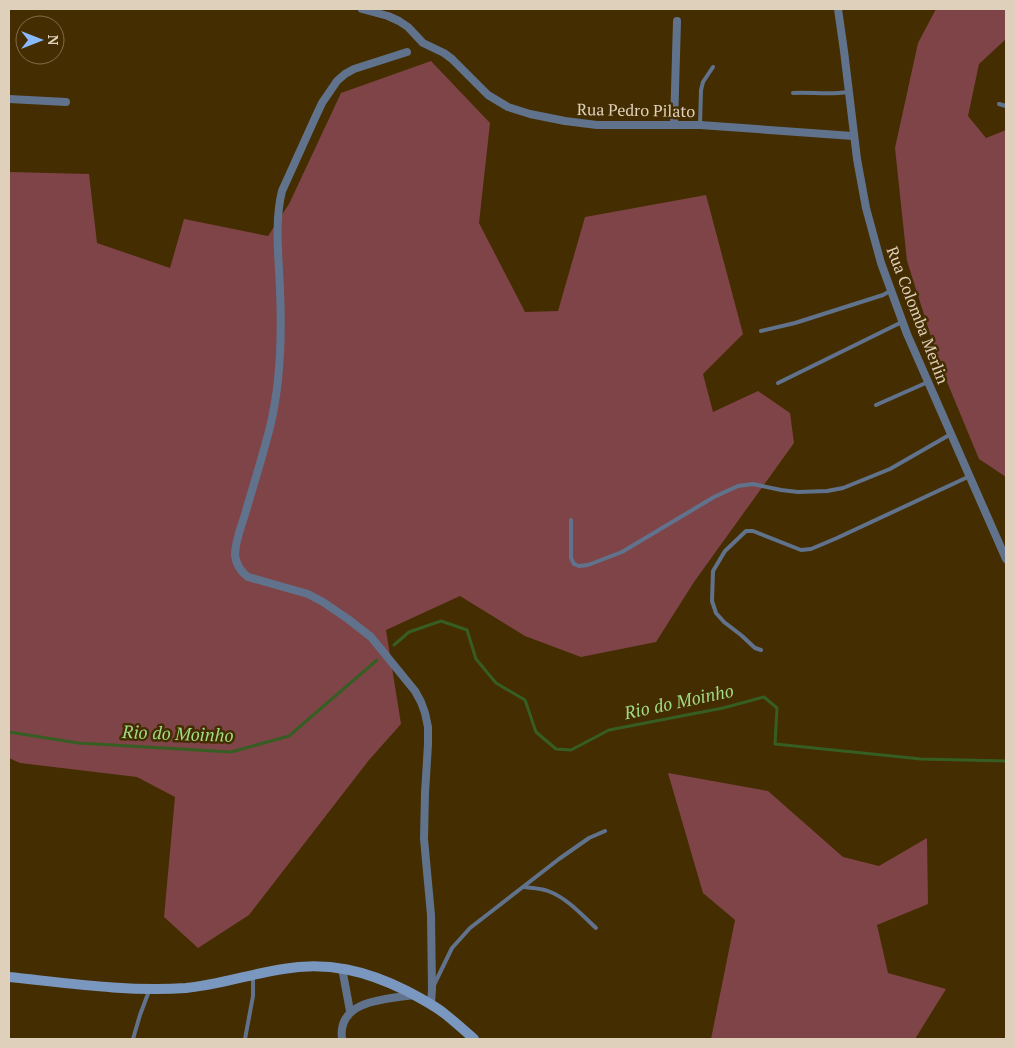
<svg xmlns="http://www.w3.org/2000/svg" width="1015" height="1048" font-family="'PT Serif',serif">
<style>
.green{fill:#7f4448}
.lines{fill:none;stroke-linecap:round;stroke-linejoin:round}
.stream{stroke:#365e23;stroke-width:3}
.lane{stroke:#61738c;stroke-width:4}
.street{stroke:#61738c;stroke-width:8}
.secondary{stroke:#7a97bf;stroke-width:10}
.labels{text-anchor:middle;stroke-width:5;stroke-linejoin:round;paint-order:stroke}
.street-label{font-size:16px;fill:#dfd0bb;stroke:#442d01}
.water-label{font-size:18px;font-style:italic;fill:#a0db86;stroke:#442d01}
</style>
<rect width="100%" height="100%" fill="#442d01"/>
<g class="green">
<polygon points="936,9 1006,9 1006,39 979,64 968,116 986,138 1006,130 1006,477 979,459 940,365 907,261 895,148 918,43"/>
<polygon points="431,61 490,123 479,223 525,312 558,311 585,217 706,195 743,334 703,374 713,412 758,391 790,413 794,443 694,582 656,642 581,657 525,636 460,596 386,630 401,724 369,760 249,915 198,948 164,917 175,797 137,777 20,763 9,758 9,172 89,174 97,243 170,268 184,219 268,236 289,204 341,93"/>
<polygon points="668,773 768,791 843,857 879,866 927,838 928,904 877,925 888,973 946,989 915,1039 711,1039 735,920 703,893"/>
</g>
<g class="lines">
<g class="stream">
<polyline points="394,645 409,632 441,621 467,630 476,659 496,683 525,700 536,732 556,749 571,750 609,730 723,708 764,697 777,708 775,744 921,759 1006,761"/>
<polyline points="9,732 78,743 231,752 289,736 377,660"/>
</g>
<g class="lane">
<path d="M793 93C811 92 830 95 848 92"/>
<polyline points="999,104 1006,106"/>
<polyline points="700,125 701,90 703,82 713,67"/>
<polyline points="761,331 795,323 883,295 890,291"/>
<polyline points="778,383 902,322"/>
<polyline points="876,405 928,382"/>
<polyline points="571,520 571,558 574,564 579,566 588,565 622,552 714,497 738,486 753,484 781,490 798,492 827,491 843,488 890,469 951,434"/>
<polyline points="761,650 755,648 741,635 724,622 716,613 712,601 713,571 725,551 746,531 753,531 801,550 811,549 837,538 970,476"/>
<path d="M524 887C531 888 540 888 548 891 567 898 581 914 596 928"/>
<polyline points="433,987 452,948 470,928 559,859 589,838 605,831"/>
<polyline points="133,1039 140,1015 149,991"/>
<polyline points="245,1039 253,996 253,975"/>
</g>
<g class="street">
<polyline points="362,9 388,16 399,21 408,27 423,43 444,53 452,59 488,95 508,107 530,114 565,121 597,125 700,125 853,136"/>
<polyline points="838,9 844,51 857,159 866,208 881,263 907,334 1006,559"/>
<path d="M407 52 354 69 345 74 337 81 322 103 315 118 282 191C274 223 279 258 280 290 282 336 281 382 270 427 263 455 254 483 246 511 242 525 235 540 235 555 236 565 240 571 248 577L308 594 323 602 348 619 371 637 380 648 415 691 421 702 425 713 428 727V744L425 793 424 839 431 915 432 989 431 1004"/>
<polyline points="9,99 66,102"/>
<polyline points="674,125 677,21"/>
<polyline points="342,968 350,1011"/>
<path d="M342 1039C337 1000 386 999 414 995"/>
</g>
<path class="secondary" d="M9 977C67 983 127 992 186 988 219 985 250 974 283 969 328 961 367 971 407 991 420 998 434 1005 445 1014 455 1022 465 1031 474 1039"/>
</g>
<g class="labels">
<g class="street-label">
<text transform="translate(636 110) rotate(1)" y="6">Rua Pedro Pilato</text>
<text transform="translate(918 315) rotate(69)" y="6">Rua Colomba Merlin</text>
</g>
<g class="water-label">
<text transform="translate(679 702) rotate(-12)" y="6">Rio do Moinho</text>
<text transform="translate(178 734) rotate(2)" y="6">Rio do Moinho</text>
</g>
</g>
<rect width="1015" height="1048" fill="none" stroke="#dfd0bb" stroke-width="20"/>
<g transform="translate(40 40) rotate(90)"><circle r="24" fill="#442d01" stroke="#826e4b"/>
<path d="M0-4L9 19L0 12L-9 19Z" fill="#8abafc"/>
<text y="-8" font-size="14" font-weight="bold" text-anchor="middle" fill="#dfd0bb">N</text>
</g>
</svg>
